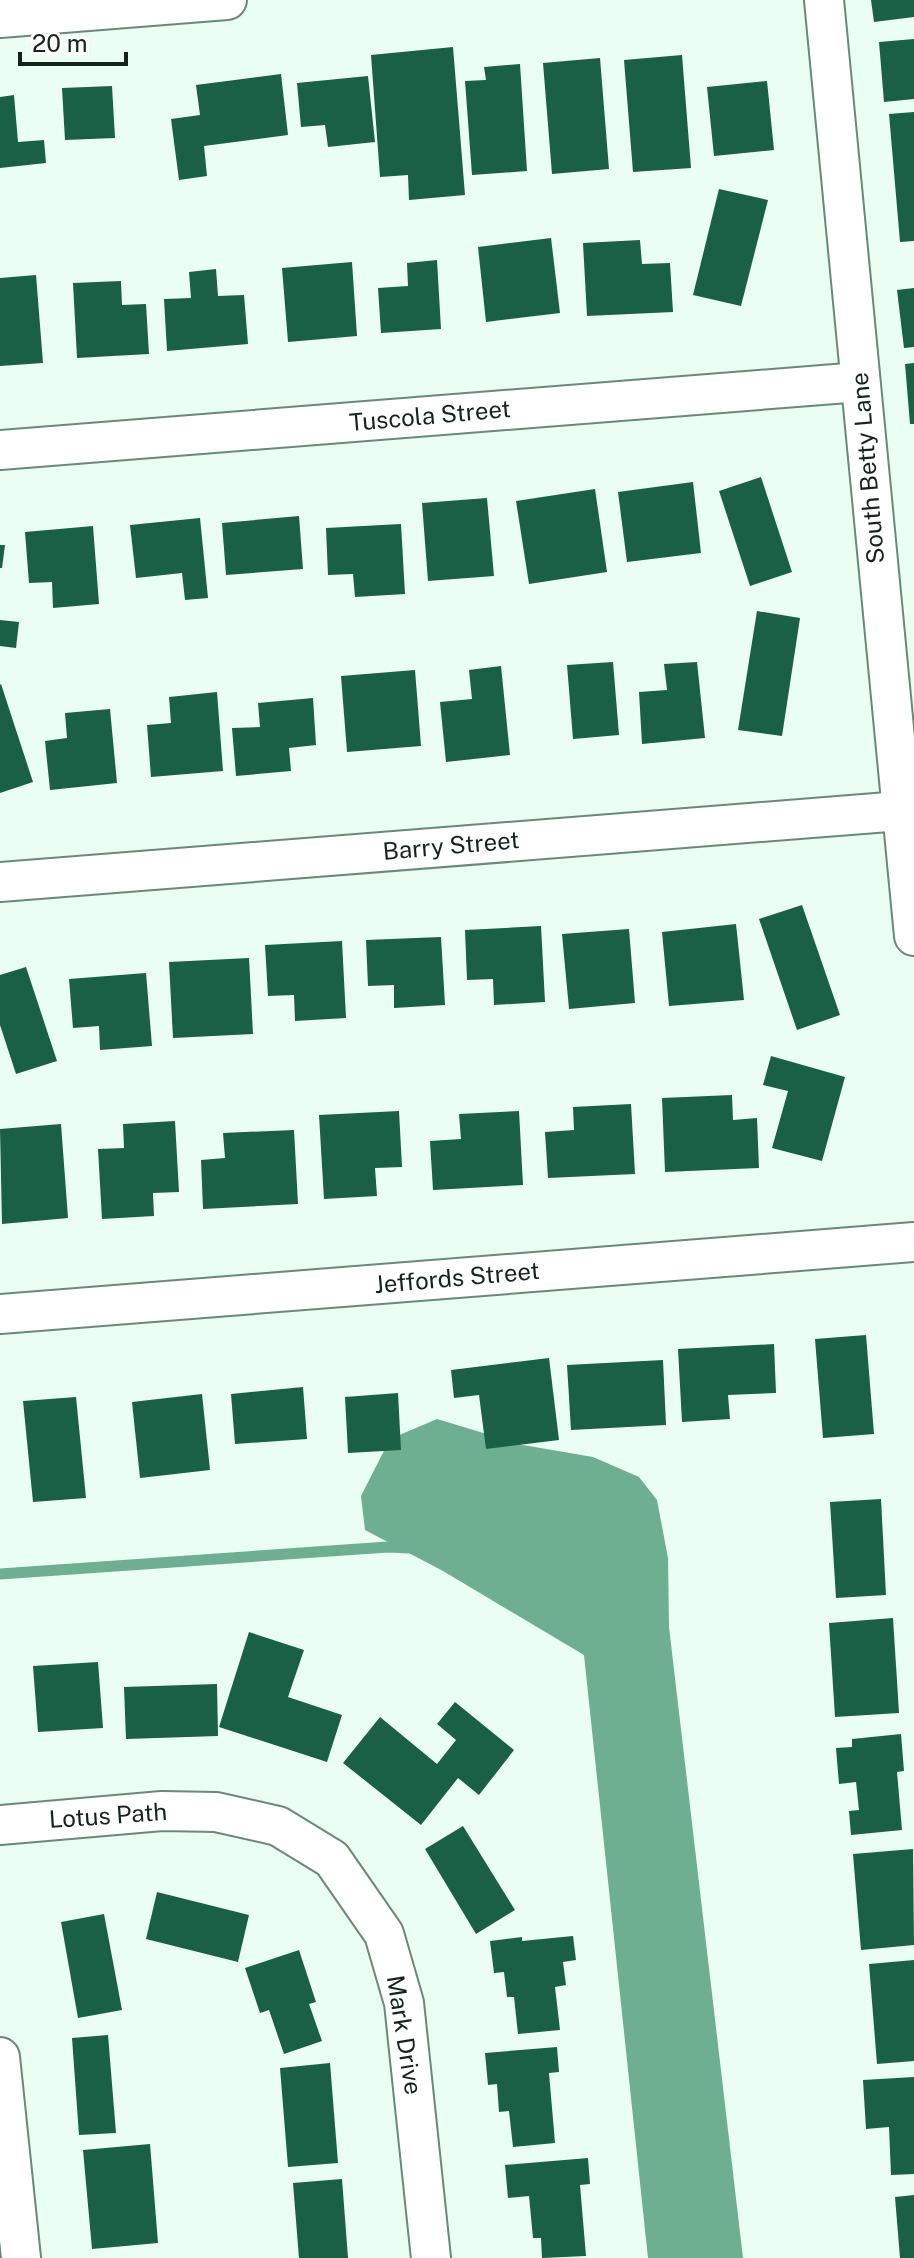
<svg xmlns="http://www.w3.org/2000/svg" width="914" height="2258" font-family="'Public Sans',sans-serif">
<style>
.water{fill:#6daf90}
.lines{fill:none;stroke-linecap:round;stroke-linejoin:round}
.stream{stroke:#6daf90;stroke-width:11}
.building{fill:#1a6045}
.street-casing{stroke:#698979;stroke-width:42}
.street{stroke:#fff;stroke-width:38}
.labels{text-anchor:middle;stroke-width:8;stroke-linejoin:round;paint-order:stroke}
.street-label{font-size:24px;fill:#16231d;stroke:#fff}
</style>
<rect width="100%" height="100%" fill="#eafef3"/>
<polygon class="water" points="437,1419 523,1445 593,1457 639,1477 657,1500 668,1558 669,1627 743,2258 648,2258 584,1655 443,1571 365,1530 361,1496 390,1439"/>
<g class="lines">
<polyline class="stream" points="0,1574 388,1547 410,1548"/>
</g>
<g class="building">
<polygon points="871,0 914,0 914,17 874,22"/>
<polygon points="914,39 914,99 884,102 879,42"/>
<polygon points="453,47 465,195 409,200 408,175 380,177 371,55"/>
<polygon points="682,55 691,168 633,172 624,60"/>
<polygon points="600,58 609,169 552,174 543,63"/>
<polygon points="520,64 527,171 472,175 465,81 486,80 484,67"/>
<polygon points="281,74 288,135 204,146 207,176 179,180 171,119 200,115 196,85"/>
<polygon points="368,76 375,142 328,147 325,125 301,127 297,83"/>
<polygon points="767,81 774,150 714,156 707,87"/>
<polygon points="112,86 115,138 65,140 62,88"/>
<polygon points="14,95 18,142 44,140 46,163 0,168 0,97"/>
<polygon points="914,112 914,241 900,242 889,114"/>
<polygon points="719,189 768,200 741,306 693,295"/>
<polygon points="551,238 560,313 486,322 478,247"/>
<polygon points="640,240 642,264 670,263 673,312 587,316 583,243"/>
<polygon points="437,260 441,329 381,333 378,288 408,286 407,263"/>
<polygon points="352,262 357,336 288,342 282,268"/>
<polygon points="216,269 218,296 244,295 248,344 167,351 164,299 191,298 189,272"/>
<polygon points="36,275 43,363 0,366 0,278"/>
<polygon points="121,281 122,305 146,304 149,354 77,358 73,283"/>
<polygon points="914,288 914,347 904,348 897,290"/>
<polygon points="914,363 914,424 910,424 905,364"/>
<polygon points="761,477 792,572 750,586 719,491"/>
<polygon points="693,482 701,553 627,562 618,492"/>
<polygon points="595,489 607,572 529,584 516,501"/>
<polygon points="487,498 494,576 428,581 422,503"/>
<polygon points="299,516 303,569 226,575 222,523"/>
<polygon points="200,518 208,598 185,600 182,573 136,578 130,525"/>
<polygon points="401,524 405,594 355,597 353,574 328,575 326,528"/>
<polygon points="93,526 99,604 53,608 52,582 29,583 25,532"/>
<polygon points="0,545 5,545 2,568 0,568"/>
<polygon points="757,611 800,618 782,736 738,730"/>
<polygon points="0,620 19,622 16,648 0,646"/>
<polygon points="613,662 619,735 573,739 567,665"/>
<polygon points="697,662 705,738 642,744 639,692 667,690 664,664"/>
<polygon points="501,666 510,755 446,762 440,702 472,699 469,670"/>
<polygon points="415,670 421,746 347,752 341,676"/>
<polygon points="1,684 33,782 0,793 0,685"/>
<polygon points="217,692 223,771 151,777 147,725 171,723 169,697"/>
<polygon points="313,698 316,745 289,748 291,771 236,776 232,728 260,727 258,703"/>
<polygon points="110,709 117,783 50,790 45,741 67,738 65,713"/>
<polygon points="802,905 840,1015 797,1030 759,919"/>
<polygon points="736,924 744,1000 669,1006 662,932"/>
<polygon points="541,926 545,1002 494,1005 493,979 467,980 465,930"/>
<polygon points="629,929 635,1003 569,1009 562,934"/>
<polygon points="441,937 445,1005 394,1008 394,985 368,986 366,940"/>
<polygon points="342,941 346,1018 295,1021 294,995 268,996 265,945"/>
<polygon points="249,958 253,1034 173,1038 169,962"/>
<polygon points="26,967 57,1061 16,1074 0,1025 0,975"/>
<polygon points="146,973 152,1046 100,1050 99,1026 73,1028 69,979"/>
<polygon points="771,1056 845,1077 822,1161 772,1148 788,1091 763,1085"/>
<polygon points="732,1095 733,1120 757,1118 759,1168 665,1172 662,1098"/>
<polygon points="631,1104 635,1174 548,1178 545,1132 574,1130 573,1107"/>
<polygon points="399,1111 402,1167 375,1168 377,1196 324,1199 319,1115"/>
<polygon points="519,1111 523,1185 433,1190 430,1141 461,1139 459,1114"/>
<polygon points="175,1121 179,1192 153,1193 154,1216 102,1219 98,1149 124,1148 123,1124"/>
<polygon points="61,1124 68,1218 2,1224 0,1129"/>
<polygon points="294,1130 298,1204 203,1209 201,1160 225,1158 223,1133"/>
<polygon points="866,1335 874,1434 823,1438 815,1339"/>
<polygon points="774,1344 776,1393 728,1395 730,1419 682,1422 678,1349"/>
<polygon points="549,1358 559,1440 486,1449 479,1395 454,1398 451,1370"/>
<polygon points="663,1360 666,1425 571,1430 567,1365"/>
<polygon points="303,1387 307,1439 235,1444 231,1394"/>
<polygon points="398,1393 401,1450 348,1453 345,1397"/>
<polygon points="202,1394 210,1470 140,1478 132,1402"/>
<polygon points="76,1397 86,1498 33,1502 23,1401"/>
<polygon points="881,1499 886,1595 836,1598 830,1502"/>
<polygon points="893,1618 899,1713 835,1717 829,1623"/>
<polygon points="249,1632 304,1650 288,1697 342,1715 327,1762 219,1727"/>
<polygon points="98,1662 103,1728 38,1732 33,1666"/>
<polygon points="217,1684 218,1736 126,1739 124,1687"/>
<polygon points="455,1702 514,1750 479,1795 458,1778 421,1825 343,1763 380,1717 437,1764 456,1740 437,1724"/>
<polygon points="901,1734 904,1771 897,1772 902,1830 851,1835 849,1811 859,1810 856,1782 839,1784 836,1748 852,1747 852,1739"/>
<polygon points="463,1826 515,1910 476,1934 425,1849"/>
<polygon points="913,1849 914,1945 861,1950 853,1854"/>
<polygon points="157,1892 249,1915 238,1962 146,1939"/>
<polygon points="104,1914 122,2010 78,2018 61,1922"/>
<polygon points="573,1936 576,1960 563,1962 566,1985 555,1987 560,2030 518,2034 514,1997 507,1997 504,1972 494,1973 490,1941 522,1937 522,1941"/>
<polygon points="299,1950 316,2002 309,2004 322,2041 284,2054 269,2010 260,2013 245,1968"/>
<polygon points="914,1960 914,2061 877,2064 869,1964"/>
<polygon points="108,2035 116,2133 79,2135 72,2038"/>
<polygon points="557,2047 559,2072 549,2073 555,2143 513,2147 509,2111 499,2112 497,2084 488,2085 485,2053"/>
<polygon points="330,2063 338,2163 288,2167 280,2068"/>
<polygon points="914,2077 914,2174 891,2175 889,2127 866,2129 863,2080"/>
<polygon points="150,2144 158,2243 92,2249 83,2150"/>
<polygon points="588,2158 590,2184 580,2185 586,2256 542,2258 541,2238 533,2238 529,2196 508,2198 505,2165"/>
<polygon points="342,2179 348,2258 299,2258 293,2183"/>
<polygon points="914,2195 914,2258 900,2258 895,2197"/>
</g>
<g class="lines">
<defs>
<g id="street">
<polyline points="824,0 914,936"/>
<polyline points="0,18 227,0"/>
<polyline points="0,450 860,382"/>
<polyline points="0,882 901,811"/>
<polyline points="0,1314 914,1242"/>
<polyline points="0,1825 162,1811 216,1812 278,1826 332,1859 384,1934 404,2003 431,2258"/>
<polyline points="0,2057 21,2258"/>
</g>
</defs>
<use href="#street" class="street-casing"/>
<use href="#street" class="street"/>
</g>
<g class="labels">
<g class="street-label">
<text transform="translate(430 416) rotate(-5)" y="8">Tuscola Street</text>
<text transform="translate(868 468) rotate(-95)" y="8">South Betty Lane</text>
<text transform="translate(451 846) rotate(-5)" y="8">Barry Street</text>
<text transform="translate(457 1278) rotate(-5)" y="8">Jeffords Street</text>
<text transform="translate(108 1816) rotate(-4)" y="8">Lotus Path</text>
<text transform="translate(404 2035) rotate(81)" y="8">Mark Drive</text>
</g>
</g>
<path d="M20 52v12h106v-12" fill="none" stroke="#16231d" stroke-width="4"/>
<text x="32" y="52" font-size="24" fill="#16231d" stroke="#ffffff" stroke-width="6" paint-order="stroke">20 m</text>
</svg>
